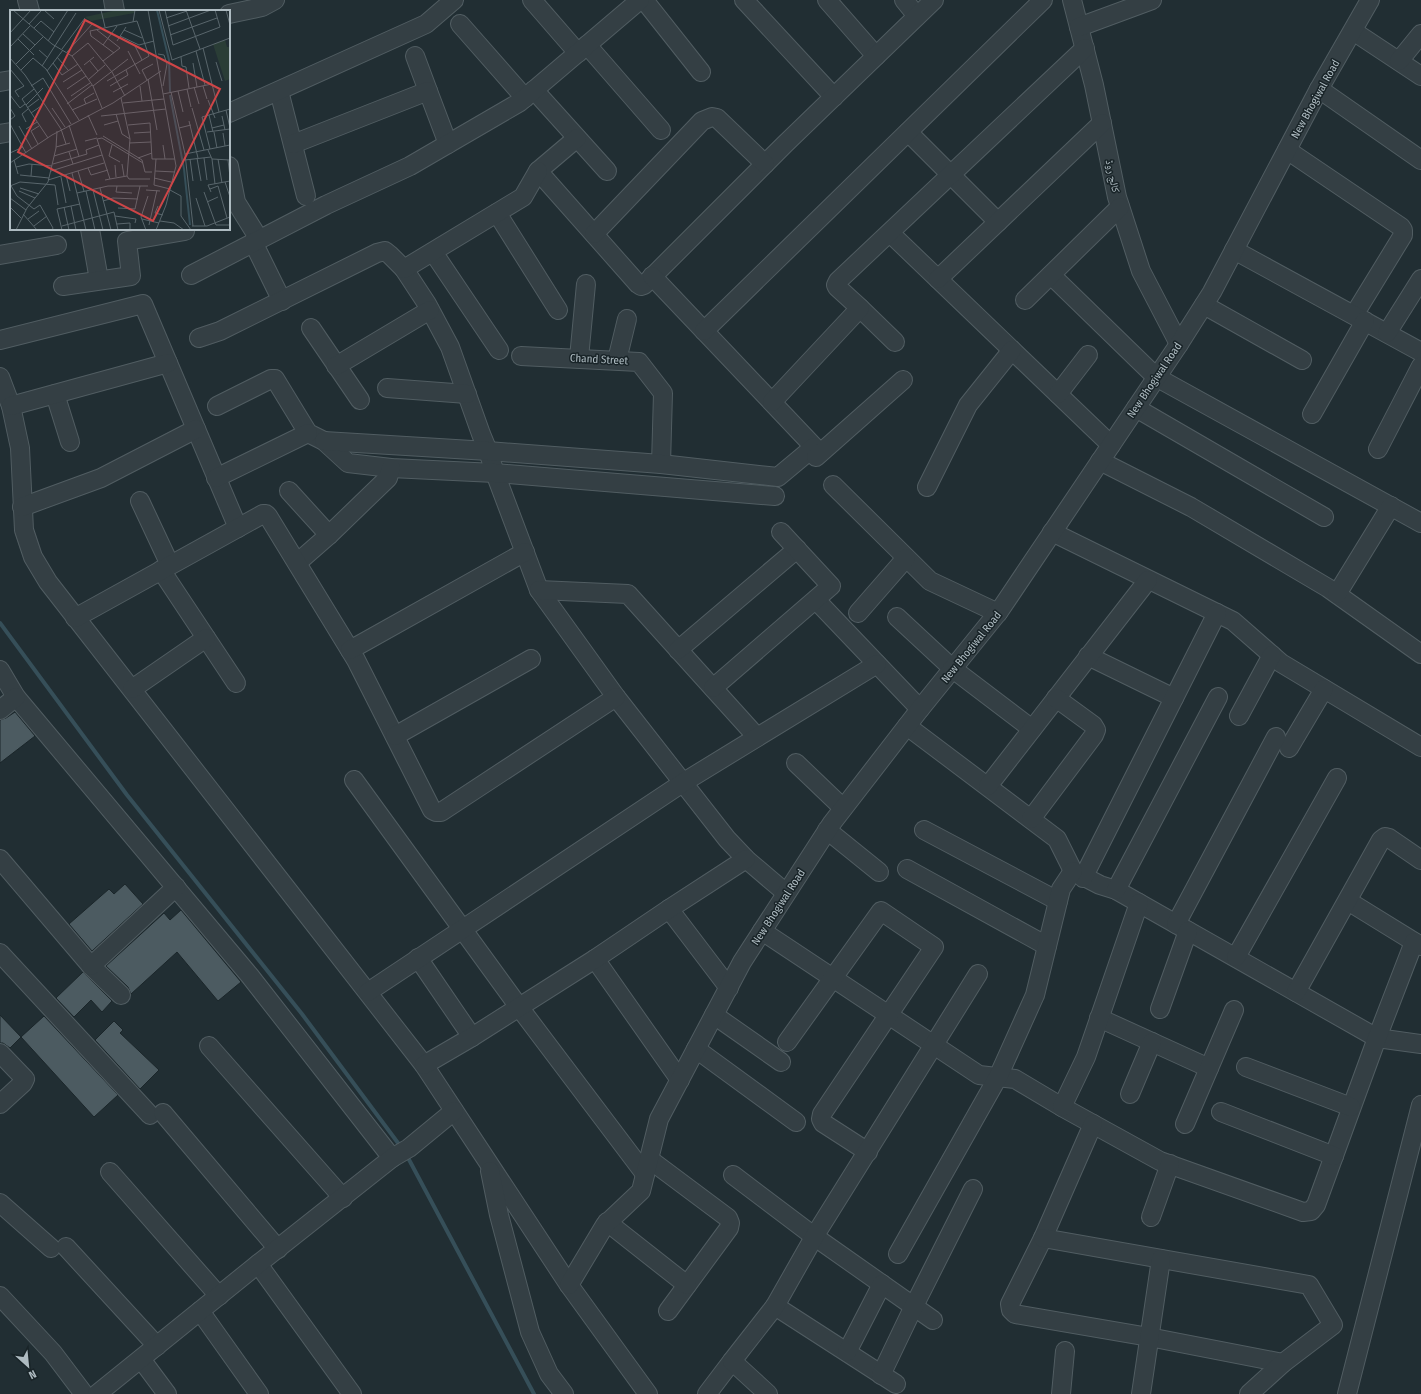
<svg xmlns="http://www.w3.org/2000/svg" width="1421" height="1394" font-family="'Fira Sans Condensed','Noto Naskh Arabic',sans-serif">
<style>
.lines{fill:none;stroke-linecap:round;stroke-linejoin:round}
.stream{stroke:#364f59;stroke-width:4}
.building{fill:#4c5b61;stroke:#1b262a}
.minor-casing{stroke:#515d62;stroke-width:20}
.minor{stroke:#343f44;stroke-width:18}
.labels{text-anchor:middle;stroke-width:3;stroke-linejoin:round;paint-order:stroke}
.street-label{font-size:11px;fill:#aebbc1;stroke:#192428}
.inset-river{fill:none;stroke:#364f59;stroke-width:2}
.inset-road{fill:none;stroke:#59666c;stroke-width:1}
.view{fill:#ce4547;fill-opacity:0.15;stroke:#ce4547;stroke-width:2}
.inset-edge{fill:none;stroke:#aebbc1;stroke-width:2}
</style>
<rect width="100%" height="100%" fill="#212e33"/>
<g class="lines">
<g class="stream">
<polyline points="0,623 127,795 302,1014 401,1147"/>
<polyline points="406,1154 534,1394"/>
</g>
</g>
<g class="building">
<polygon points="15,712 35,736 0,763 0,720 6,718"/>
<polygon points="125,884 143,904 92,951 69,924 109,889 114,894"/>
<polygon points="181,910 241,982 218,1001 177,952 131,994 128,987 106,966 164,913 170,920"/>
<polygon points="83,972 112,1001 102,1012 91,1000 74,1017 56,998"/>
<polygon points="0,1015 21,1037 10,1048 3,1043 0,1043"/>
<polygon points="44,1016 118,1095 94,1117 21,1037"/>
<polygon points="114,1021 123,1030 120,1033 159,1070 140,1089 95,1040"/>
</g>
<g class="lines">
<defs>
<g id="minor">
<polyline points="27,0 30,11"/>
<polyline points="113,0 115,11"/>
<polyline points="532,0 578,53"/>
<polyline points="644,0 701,72"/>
<polyline points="744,0 834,97"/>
<polyline points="827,0 876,56"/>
<polyline points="904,0 917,16"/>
<polyline points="1072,0 1094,85 1117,197 1141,271 1179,344"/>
<polyline points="229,14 262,7 275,0"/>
<polyline points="460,24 525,98"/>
<polyline points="1079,27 1152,0"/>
<polyline points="1353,31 1421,76"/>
<polyline points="587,45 661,130"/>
<polyline points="415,56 428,91"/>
<polyline points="1399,61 1421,34"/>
<polyline points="0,82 11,80"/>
<polyline points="1319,89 1421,160"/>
<polyline points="534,90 607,171"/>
<polyline points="279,91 306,196"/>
<polyline points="229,113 426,24 454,0"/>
<polyline points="908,132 998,222"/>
<polyline points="0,134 11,132"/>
<polyline points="577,138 538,171 638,284 641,286 644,285 785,144 934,0"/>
<polyline points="293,144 428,91 448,144"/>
<polyline points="1287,150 1401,227 1403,230 1403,235 1354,315"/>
<polyline points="229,166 236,202 259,239"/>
<polyline points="497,213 558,310"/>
<polyline points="90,229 99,280"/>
<polyline points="890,233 1111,445"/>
<polyline points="594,234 702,121 712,117 717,118 765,164"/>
<polyline points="253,242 282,301"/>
<polyline points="1234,250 1421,352"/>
<polyline points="433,252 499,350"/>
<polyline points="0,255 57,245"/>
<polyline points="404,269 427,304 450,347 481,434 488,451 495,473 539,590 616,697 727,839 746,859 786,893"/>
<polyline points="191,275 326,205 410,166 520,102 640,0"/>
<polyline points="1051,275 1156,377 1421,523"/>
<polyline points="652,276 820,453"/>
<polyline points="938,279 1102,123"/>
<polyline points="63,286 131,276 127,241 185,231"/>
<polyline points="1025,300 1120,207"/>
<polyline points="1204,305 1302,360"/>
<polyline points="860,308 895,342"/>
<polyline points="311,328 360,400"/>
<polyline points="704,331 1043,0"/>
<polyline points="1387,333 1421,279"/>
<polyline points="199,338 220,331 377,253 385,251 390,255 404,269 523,197 538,171"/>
<polyline points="0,340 143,304 238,528"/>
<polyline points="521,356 639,362 663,393 661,464"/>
<polyline points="579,358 586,284"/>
<polyline points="617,360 627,319"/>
<polyline points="336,366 430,310"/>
<polyline points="0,377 11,406 20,448 24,530 33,557 48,582 424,1065 569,1285 648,1394"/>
<polyline points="387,388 467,394"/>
<polyline points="55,394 70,442"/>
<polyline points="1058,394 1088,355"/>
<polyline points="772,402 860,308 837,287 836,285 838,281 1085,48"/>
<polyline points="11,406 168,363"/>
<polyline points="217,406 271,379 275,379 308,433 324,441 348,463 391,468 495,473 775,496"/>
<polyline points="1136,408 1324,517"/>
<polyline points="1312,414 1365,321"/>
<polyline points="324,441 488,451 661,464 778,477 814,447"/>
<polyline points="1378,449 1421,366"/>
<polyline points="816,457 903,380"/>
<polyline points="1100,461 1191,507 1328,588 1421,654"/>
<polyline points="216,478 308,433"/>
<polyline points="833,485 930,581 998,613"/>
<polyline points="927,487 968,405 1012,350"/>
<polyline points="289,491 329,535"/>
<polyline points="140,501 170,565"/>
<polyline points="22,507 101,478 196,429"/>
<polyline points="1052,532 1233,621 1281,663 1421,747"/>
<polyline points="297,563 329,535 388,478 391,468"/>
<polyline points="161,570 236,683"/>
<polyline points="539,590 628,594 757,737"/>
<polyline points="1337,594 1391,506"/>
<polyline points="816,600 920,709"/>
<polyline points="858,613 906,558"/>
<polyline points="897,617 953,669 1032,729"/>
<polyline points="75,618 263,514 266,514 268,516 356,660 432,810 436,812 441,812 616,697"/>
<polyline points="350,650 525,552"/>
<polyline points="678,650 797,549"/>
<polyline points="1088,656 1174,698"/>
<polyline points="0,670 16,697 250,976 392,1158"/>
<polyline points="713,688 831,586 781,532"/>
<polyline points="132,689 206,638"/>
<polyline points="0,710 16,697"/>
<polyline points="1239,716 1272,655"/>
<polyline points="907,726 1057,839 1073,871 1100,885 1116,890 1377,1038 1421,1044"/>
<polyline points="395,736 531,659"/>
<polyline points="1289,748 1324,689"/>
<polyline points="796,763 843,808"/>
<polyline points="354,780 519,1007 645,1174"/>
<polyline points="988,786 1148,580"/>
<polyline points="1031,819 1094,735 1096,730 1093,725 1056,698"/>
<polyline points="827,830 879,872"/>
<polyline points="924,830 1058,901"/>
<polyline points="0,859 91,966 121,995"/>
<polyline points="907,869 1047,946"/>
<polyline points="1083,878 1217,613"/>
<polyline points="1116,890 1218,697"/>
<polyline points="1348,901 1421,946"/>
<polyline points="669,909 729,988"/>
<polyline points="1176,924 1276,737"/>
<polyline points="762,931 979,1075 1015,1079 1062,1107 1160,1161 1303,1212 1311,1211 1316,1205 1377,1038 1414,942"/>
<polyline points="0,953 150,1115"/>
<polyline points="1236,957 1337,778"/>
<polyline points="418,958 472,1037"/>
<polyline points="595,959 680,1080"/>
<polyline points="91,966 176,887"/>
<polyline points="368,992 684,782 877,664"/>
<polyline points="1296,992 1381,840 1385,837 1389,838 1421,860"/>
<polyline points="1160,1009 1188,931"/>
<polyline points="714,1015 781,1062"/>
<polyline points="1099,1018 1209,1068"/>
<polyline points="787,1042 881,911 934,947 822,1114 821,1119 823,1123 868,1152"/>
<polyline points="209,1046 343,1198"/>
<polyline points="696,1049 796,1122"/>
<polyline points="0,1053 25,1079 23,1083 0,1104"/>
<polyline points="424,1065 472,1037 595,959 669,909 746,859"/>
<polyline points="1246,1067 1351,1107"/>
<polyline points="1130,1094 1152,1042"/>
<polyline points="1062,1107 1086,1057 1139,903"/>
<polyline points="1221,1112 1334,1156"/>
<polyline points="163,1113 278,1249"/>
<polyline points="1093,1124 1043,1238 1010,1304 1011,1310 1015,1314 1149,1337 1283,1363"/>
<polyline points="1185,1124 1234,1010"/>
<polyline points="649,1159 728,1218 730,1223 729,1228 668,1311"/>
<polyline points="490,1171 499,1215 530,1332 549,1374 564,1394"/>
<polyline points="110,1172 219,1296"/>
<polyline points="733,1175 815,1237 933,1320"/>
<polyline points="0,1203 51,1248"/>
<polyline points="1151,1217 1170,1164"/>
<polyline points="607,1222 687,1285"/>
<polyline points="1043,1238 1309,1285 1333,1325 1283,1363 1249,1394"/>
<polyline points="66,1247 157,1346"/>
<polyline points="898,1254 998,1077 1035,995 1061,889 1073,871"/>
<polyline points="258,1264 352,1394"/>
<polyline points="569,1285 605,1225 641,1191 659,1119 742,962 832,823 920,709 1000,610 1179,344 1212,292 1319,89 1370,0"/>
<polyline points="0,1296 53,1353 84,1394"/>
<polyline points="775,1306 896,1384"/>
<polyline points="200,1311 259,1394"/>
<polyline points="847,1352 882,1284"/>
<polyline points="141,1359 167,1394"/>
<polyline points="881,1375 914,1306 973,1189"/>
<polyline points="97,1394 258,1264 392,1158 409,1148 454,1111"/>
<polyline points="707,1394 732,1361"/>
<polyline points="768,1394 732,1361 775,1306 817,1232 978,974"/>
<polyline points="1061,1394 1065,1351"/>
<polyline points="1141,1394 1161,1259"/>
<polyline points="1347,1394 1421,1105"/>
</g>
</defs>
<use href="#minor" class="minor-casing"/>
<use href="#minor" class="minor"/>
</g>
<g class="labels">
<g class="street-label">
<text transform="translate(1315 99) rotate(-61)" y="4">New Bhogiwal Road</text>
<text transform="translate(1113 176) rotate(78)" y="4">کالج روڈ</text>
<text transform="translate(599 359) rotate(3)" y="4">Chand Street</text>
<text transform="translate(1154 380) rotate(-56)" y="4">New Bhogiwal Road</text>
<text transform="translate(971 647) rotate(-51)" y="4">New Bhogiwal Road</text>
<text transform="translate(778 907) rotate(-57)" y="4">New Bhogiwal Road</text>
</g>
</g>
<g transform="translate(10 10)">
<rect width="220" height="220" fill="#212e33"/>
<path d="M107 0H125L124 3 81 11 75 7ZM215 30 217 37H220V69L215 71 203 34Z" fill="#2a3d36"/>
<path class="inset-river" d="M147 0 159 50 160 82M160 85 174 159 180 215"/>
<path class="inset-road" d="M3 0 42 34 62 46 83 76 92 98M34 0 44 9M91 0 95 17M138 0 166 156 156 195 146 220M149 0 162 50 220 28M155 0 163 35 210 17 205 0M176 0 190 39M216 0 220 15M156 8 177 1M123 12 125 0M19 14 31 1M158 16 201 0M24 18 31 11 44 22M87 20 110 38 93 51M114 20 132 28M0 23 21 0M13 24 25 35M160 25 207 8M110 26 129 35 144 31M8 29 24 45M38 31 58 0M107 31 116 17M93 35 107 16M125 36 132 50M0 37 20 16M193 38 209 102M52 39 75 8M29 40 38 48M118 41 130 64M186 41 195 75M57 42 83 13M148 44 154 45 157 54 153 76M62 46 78 33 102 62 115 86M47 47 58 60M171 47 172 56 176 57 179 78M0 48 15 65 51 119 56 134M80 51 88 61M206 52 212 71M43 53 52 65 68 54M183 53 187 77M6 54 33 27M74 55 84 47M32 56 66 3M0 59 14 76 5 81 9 87M11 60 23 48 36 59 69 110M37 61 53 40M138 69 147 120M78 70 95 55M137 70 132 60 143 54M97 71 139 46 127 11 80 21 81 26 104 43M53 72 72 60M21 76 33 68 61 114M83 76 118 49M100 76 118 65 116 60M130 76 132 91M193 76 197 89M184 77 189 94M24 79 12 89 38 128M57 79 76 66M177 79 181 97M168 81 173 102M103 82 118 74M161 82 175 144 183 216M153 84 202 74M0 85 10 98 15 94M61 86 80 73M111 88 120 129 117 166M198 90 205 108M113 93 154 89M57 94 82 75M76 94 74 89 84 83M16 95 33 78M0 98 5 106 0 110M17 98 29 89M42 98 55 117M182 98 194 140M62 100 87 89M216 100 220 118M21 103 31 96M106 104 112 124 120 129M78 105 87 125M199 105 203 122M91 106 156 99M212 106 215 120M179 111 188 148M16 112 12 104 18 99M0 114 16 143M59 115 69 146M94 115 108 111M118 115 140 113 142 149H165M9 116 22 139M169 118 181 115M202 118 214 115M16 119 27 112M197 122 220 119M204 122 207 138M124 123 141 122M213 123 215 136M93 126 132 150 135 162H142M87 129 92 128 133 153M87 129 100 169 95 170M75 131 87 128M119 133 141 132M28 134 21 121 29 116M102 135 99 146 110 152M153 135 155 149M46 137 60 133M200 139 192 107 220 99M198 140 202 149 220 150M59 142 63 154M0 143 13 137M175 144 220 135M44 146 67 139M128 148 142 143M187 148 191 171M194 148 197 170M146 149 144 175 160 179M180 149 183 171M202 149 205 174M208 149 212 173M4 150 8 164M175 150 201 147M218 150 220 167M0 153 42 125 103 93 151 61M43 154 77 144 76 140 89 135M112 154 114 166M105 155 106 167M6 157 19 154 42 156M78 158 81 165 98 160M41 161 92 145M68 161 74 181M145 161 165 162M62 163 76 220M10 165 39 168M56 165 60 181M21 166 22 154M51 167 56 193M144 168 161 172M100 169 117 166 119 169H140M38 170 94 153M215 172 220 187M0 174 7 186 24 199 30 195 43 218 42 220M0 176 10 172 45 175 48 195M107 176 106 182 122 183M10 178 29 184M90 178 101 220M200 179 208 176 217 208M83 180 93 220M136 180 150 181M160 180 171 186V206L181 220M9 181 25 188M76 181 85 220M194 182 206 215H220M201 182 198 175 220 171M67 183 98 176H138M0 188 16 200M186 188 195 216M93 191 103 188 128 189M197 192 208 187M61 196 66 220M148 196 145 203 153 205M0 197 11 208M54 197 59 220M108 198 125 199 130 176M13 204 27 220M105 206 126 209 125 213M18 209 29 201M132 209 149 213M150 211 164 213 174 220M107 214 120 213V220M139 215 147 180M24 216 37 206M52 216 104 202 108 220M182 216H197L220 207M6 220 17 198 38 172 46 138 47 121M52 220 47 199 70 194M136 220 131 207 138 186"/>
<path class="view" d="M75 10 210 79 143 211 8 142Z"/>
<rect width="220" height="220" class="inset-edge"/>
</g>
<g transform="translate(28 1366) rotate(153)" stroke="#192428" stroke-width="3" paint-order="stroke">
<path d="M0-3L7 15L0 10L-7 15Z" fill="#aebbc1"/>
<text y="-6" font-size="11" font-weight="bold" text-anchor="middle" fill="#aebbc1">N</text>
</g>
</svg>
